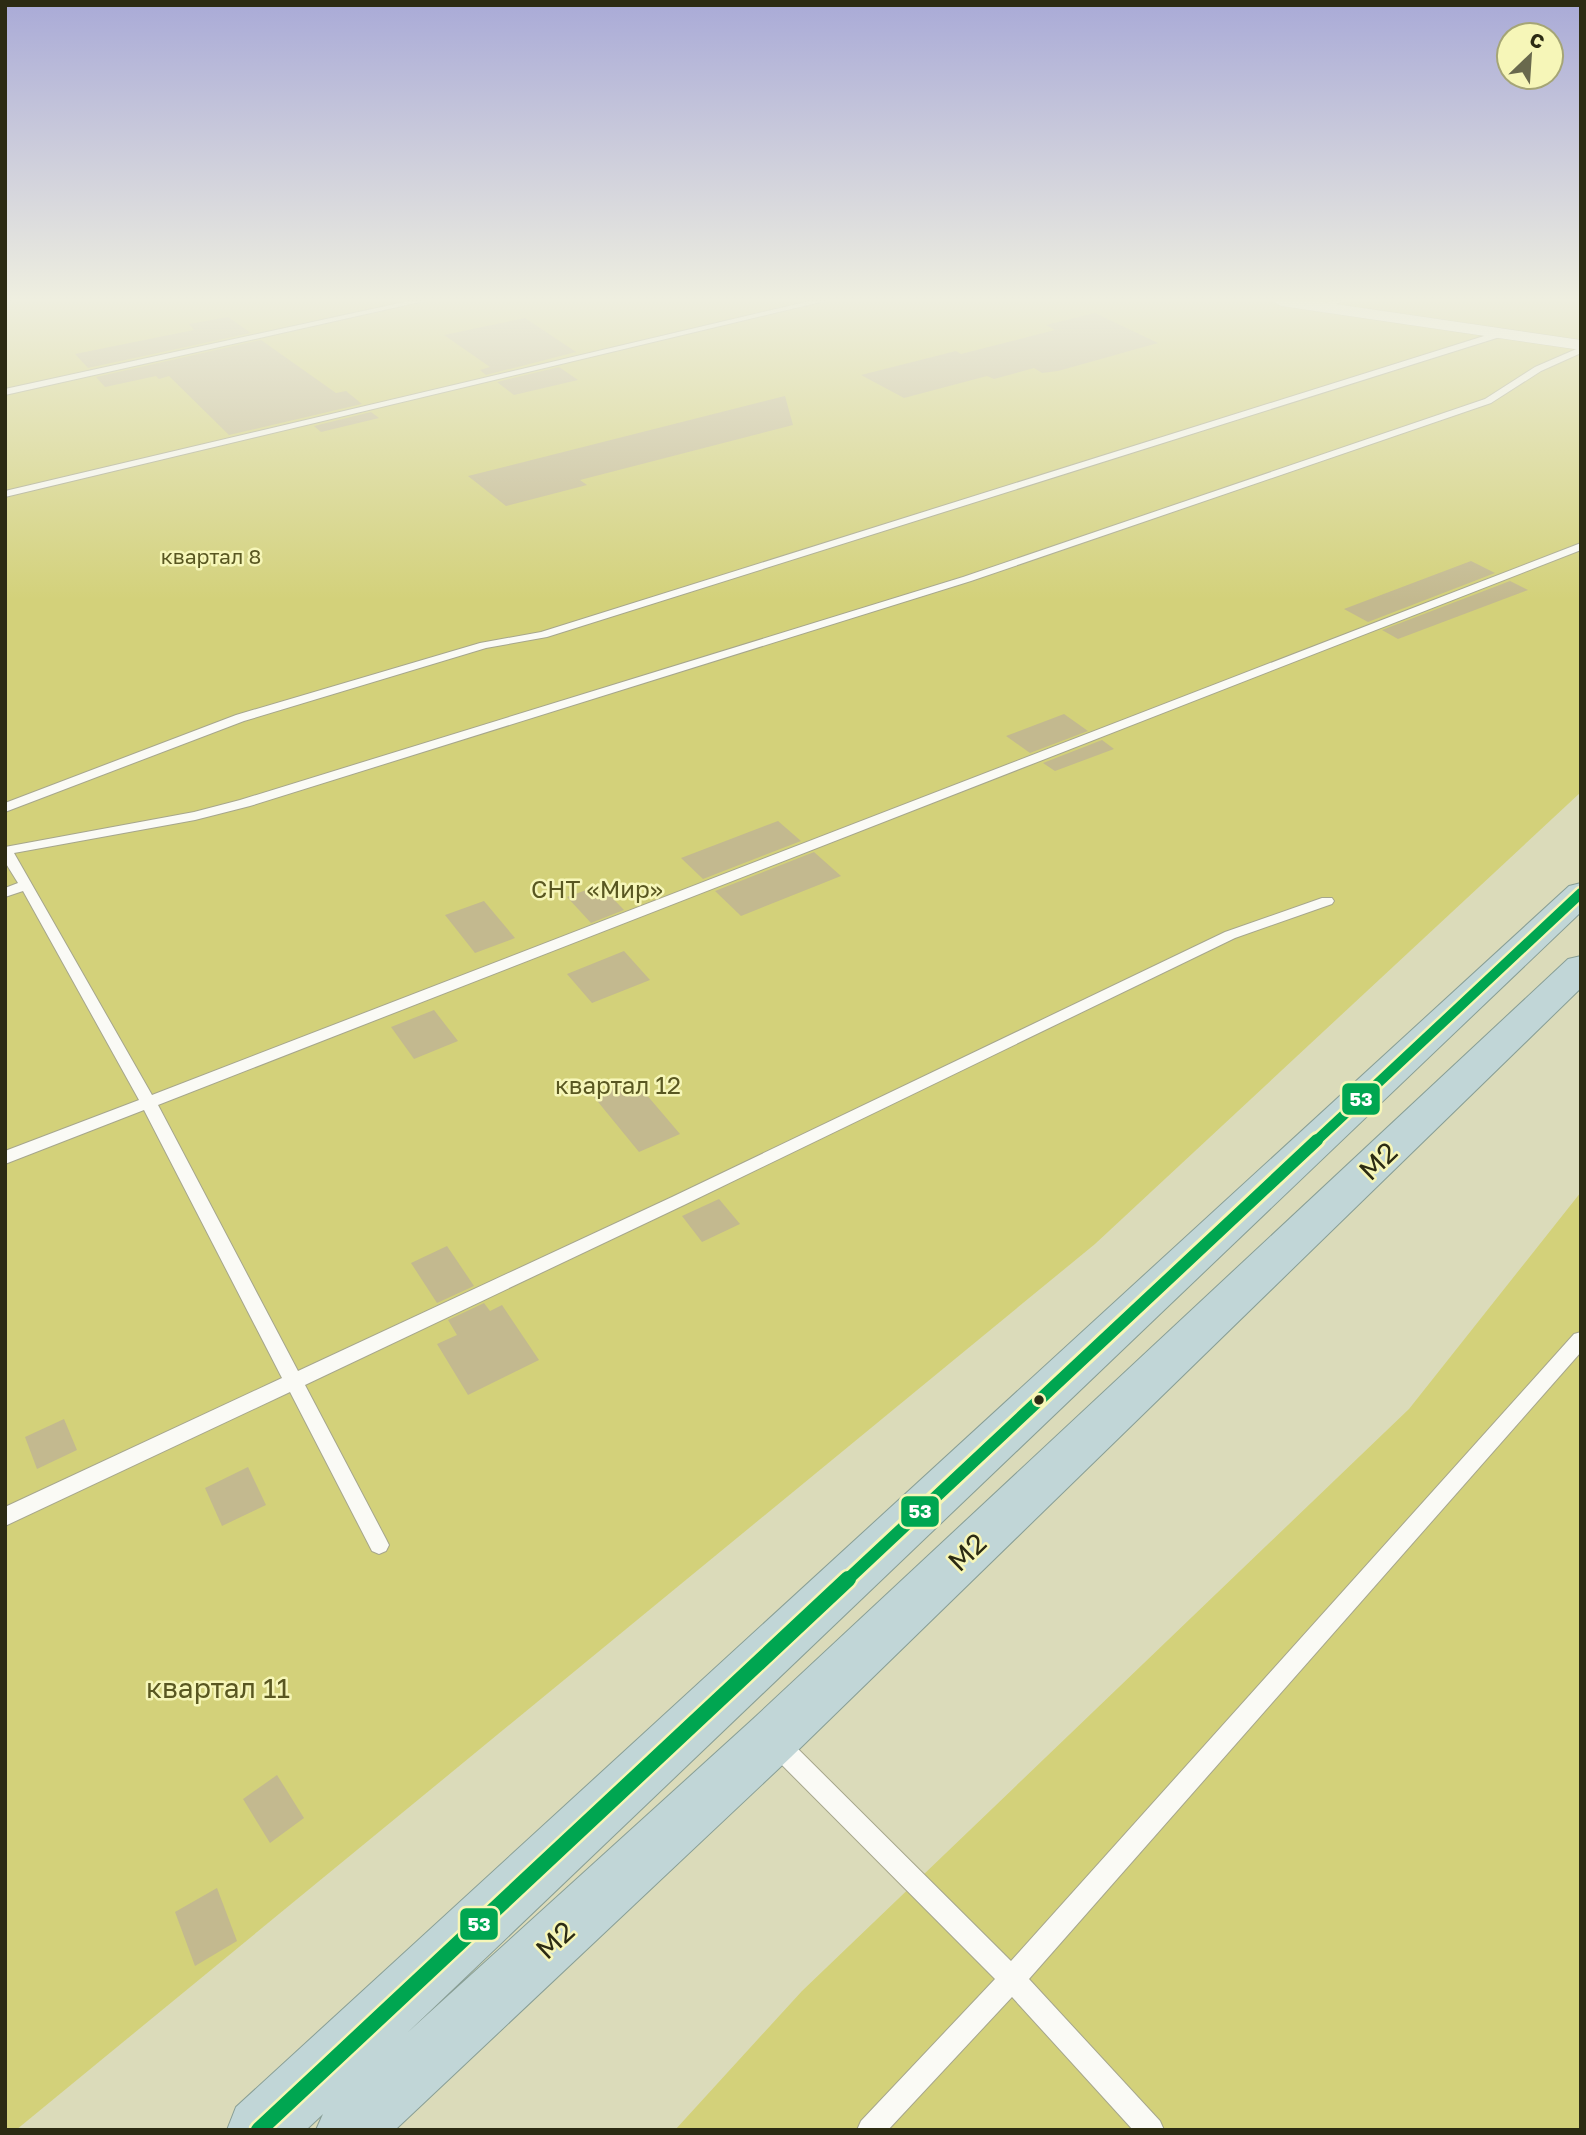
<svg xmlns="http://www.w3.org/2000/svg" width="1586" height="2135" font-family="'Golos Text',sans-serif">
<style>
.green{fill:#d3d17a}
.building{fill:#c3b98f}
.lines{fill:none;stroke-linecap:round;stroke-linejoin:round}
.lane-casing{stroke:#a6a68c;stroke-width:2}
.street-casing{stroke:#a6a68c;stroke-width:1}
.highway-casing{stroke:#889e95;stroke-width:2}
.lane{fill:#fafaf5;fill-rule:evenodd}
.street{fill:#fafaf5;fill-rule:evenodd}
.highway{fill:#c1d6d7;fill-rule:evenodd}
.bus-1-far2-casing{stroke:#f6f6b8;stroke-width:15}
.bus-1-far1-casing{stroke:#f6f6b8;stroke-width:18}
.bus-1-casing{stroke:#f6f6b8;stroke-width:21}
.bus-1-far2{stroke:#00a651;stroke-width:10}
.bus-1-far1{stroke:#00a651;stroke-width:12}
.bus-1{stroke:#00a651;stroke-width:16}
.bus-dot{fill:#2c2b13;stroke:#f6f6b8;stroke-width:2.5}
.labels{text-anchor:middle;stroke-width:5;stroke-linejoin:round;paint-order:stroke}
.far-park-label{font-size:21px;fill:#595721;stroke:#f6f6b8}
.park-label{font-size:24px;fill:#595721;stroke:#f6f6b8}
.near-street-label{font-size:28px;fill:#2c2b13;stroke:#f6f6b8}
.near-park-label{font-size:28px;fill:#595721;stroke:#f6f6b8}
.line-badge{stroke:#f6f6b8;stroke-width:2.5}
.badge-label{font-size:19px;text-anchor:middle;font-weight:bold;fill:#fff}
</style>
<rect width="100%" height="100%" fill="#dbdbba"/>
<g class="green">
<polygon points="5,301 1581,301 1581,792 1095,1244 16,2130 5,2130"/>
<polygon points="1581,1192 1581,2130 675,2130 802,1991 1409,1409"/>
</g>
<g class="building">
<polygon points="1095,313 1158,343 1058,371 1042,373 1034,368 994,379 987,376 904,398 861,375 956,351 961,354 1055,330 1046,325"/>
<polygon points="228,317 251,333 88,368 75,354 194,330 189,324"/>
<polygon points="525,318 576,352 486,375 480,370 490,367 444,335"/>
<polygon points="261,340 336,393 346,391 362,404 229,435 169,376 159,379 156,376 105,387 96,377"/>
<polygon points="559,367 578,380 514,395 497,382"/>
<polygon points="785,396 793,425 580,480 587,485 506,506 468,476"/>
<polygon points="371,412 379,418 321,432 314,426"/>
<polygon points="1471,561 1495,573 1368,622 1344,609"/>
<polygon points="1510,581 1528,590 1398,639 1382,630"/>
<polygon points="1064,714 1088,731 1030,753 1006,736"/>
<polygon points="1102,740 1114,749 1055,771 1043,763"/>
<polygon points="778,821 801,841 703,879 681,858"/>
<polygon points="814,852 841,876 741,916 715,891"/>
<polygon points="600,885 624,910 591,923 567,897"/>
<polygon points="484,901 515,938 475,953 445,915"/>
<polygon points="624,951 650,980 592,1003 567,974"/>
<polygon points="434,1010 458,1041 414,1059 391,1027"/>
<polygon points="634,1080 680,1134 639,1152 594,1097"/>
<polygon points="719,1199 740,1224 702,1242 682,1216"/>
<polygon points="447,1246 474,1286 437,1303 411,1263"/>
<polygon points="484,1303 490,1311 502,1305 539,1360 468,1395 437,1344 457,1335 448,1320"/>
<polygon points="64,1419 77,1450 37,1469 25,1437"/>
<polygon points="248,1467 266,1505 222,1526 205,1488"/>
<polygon points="277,1775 304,1818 270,1843 243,1799"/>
<polygon points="217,1888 237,1941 195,1966 175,1912"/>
</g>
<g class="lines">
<defs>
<g id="lane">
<polygon points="5,301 11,301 5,303"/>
<polygon points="409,301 424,301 5,395 5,389"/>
<polygon points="810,301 825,301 5,497 5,491"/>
<polygon points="1332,301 1344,301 1318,310 1314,308"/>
<polygon points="1500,331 1503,332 1503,336 547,637 486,648 244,721 5,812 5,803 236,715 480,643 541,632"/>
<polygon points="1581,347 1581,353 1541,371 1491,403 971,581 250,806 195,820 14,853 152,1095 1581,543 1581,550 158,1105 298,1371 672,1197 1225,932 1322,898 1332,898 1334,901 1332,904 1235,938 684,1205 305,1385 386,1539 389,1545 386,1551 379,1554 372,1551 290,1392 5,1526 5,1507 282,1378 144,1110 5,1164 5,1151 139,1100 23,891 5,897 5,888 18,883 5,862 5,847 194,812 240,800 963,577 1485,399 1535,367"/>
<polygon points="1581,1332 1581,1352 1029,1979 1160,2121 1164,2130 1133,2130 1012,1997 888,2130 857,2130 861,2121 995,1979 767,1750 764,1742 767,1734 775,1731 783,1734 1011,1961 1574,1334"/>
</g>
<polygon id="street" points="1273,301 1315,301 1581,340 1581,350 1281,306"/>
<polygon id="highway" points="1581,883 1581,912 407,2033 753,1719 1568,959 1581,956 1581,988 791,1757 395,2130 316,2130 323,2114 306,2130 227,2130 236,2107 1569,886"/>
</defs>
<use href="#lane" class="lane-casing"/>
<use href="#street" class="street-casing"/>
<use href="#highway" class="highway-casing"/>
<use href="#lane" class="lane"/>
<use href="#street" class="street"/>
<use href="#highway" class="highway"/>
<defs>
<polyline id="bus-1-far2" points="1316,1141 1581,893"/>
<polyline id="bus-1-far1" points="846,1581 1317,1140"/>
<polyline id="bus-1" points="259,2130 848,1579"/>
</defs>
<use href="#bus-1-far2" class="bus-1-far2-casing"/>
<use href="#bus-1-far1" class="bus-1-far1-casing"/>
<use href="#bus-1" class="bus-1-casing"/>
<use href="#bus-1-far2" class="bus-1-far2"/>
<use href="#bus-1-far1" class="bus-1-far1"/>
<use href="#bus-1" class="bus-1"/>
</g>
<linearGradient id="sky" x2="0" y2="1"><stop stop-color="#a9aad7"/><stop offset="0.5" stop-color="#efefe0"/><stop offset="1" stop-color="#efefe0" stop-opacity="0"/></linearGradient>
<rect width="1586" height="600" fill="url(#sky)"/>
<circle class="bus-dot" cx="1039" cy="1400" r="6"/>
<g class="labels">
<g class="far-park-label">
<text x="211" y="564">квартал 8</text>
</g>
<g class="park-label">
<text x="597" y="898">СНТ «Мир»</text>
<text x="618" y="1094">квартал 12</text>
</g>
<g class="near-street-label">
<text transform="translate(1378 1161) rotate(-44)" y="10">М2</text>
<text transform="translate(967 1552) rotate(-44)" y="10">М2</text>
<text transform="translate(555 1940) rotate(-43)" y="10">М2</text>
</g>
<g class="near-park-label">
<text x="218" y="1698">квартал 11</text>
</g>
</g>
<g class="line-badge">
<rect x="1341" y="1082" width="40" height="34" rx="7" fill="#00a651"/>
<rect x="900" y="1495" width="40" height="33" rx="7" fill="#00a651"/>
<rect x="459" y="1907" width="40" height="34" rx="7" fill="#00a651"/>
</g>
<g class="badge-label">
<text x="1361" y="1106">53</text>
<text x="920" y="1518">53</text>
<text x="479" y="1931">53</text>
</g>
<rect width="1586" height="2135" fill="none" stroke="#2c2b13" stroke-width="14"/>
<g transform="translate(1530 56) rotate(25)"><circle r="33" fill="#f6f6b8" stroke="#a5a576" stroke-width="2"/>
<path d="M0-5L12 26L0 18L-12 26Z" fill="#69694d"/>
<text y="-10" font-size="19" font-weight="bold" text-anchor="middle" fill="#2c2b13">С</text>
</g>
</svg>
